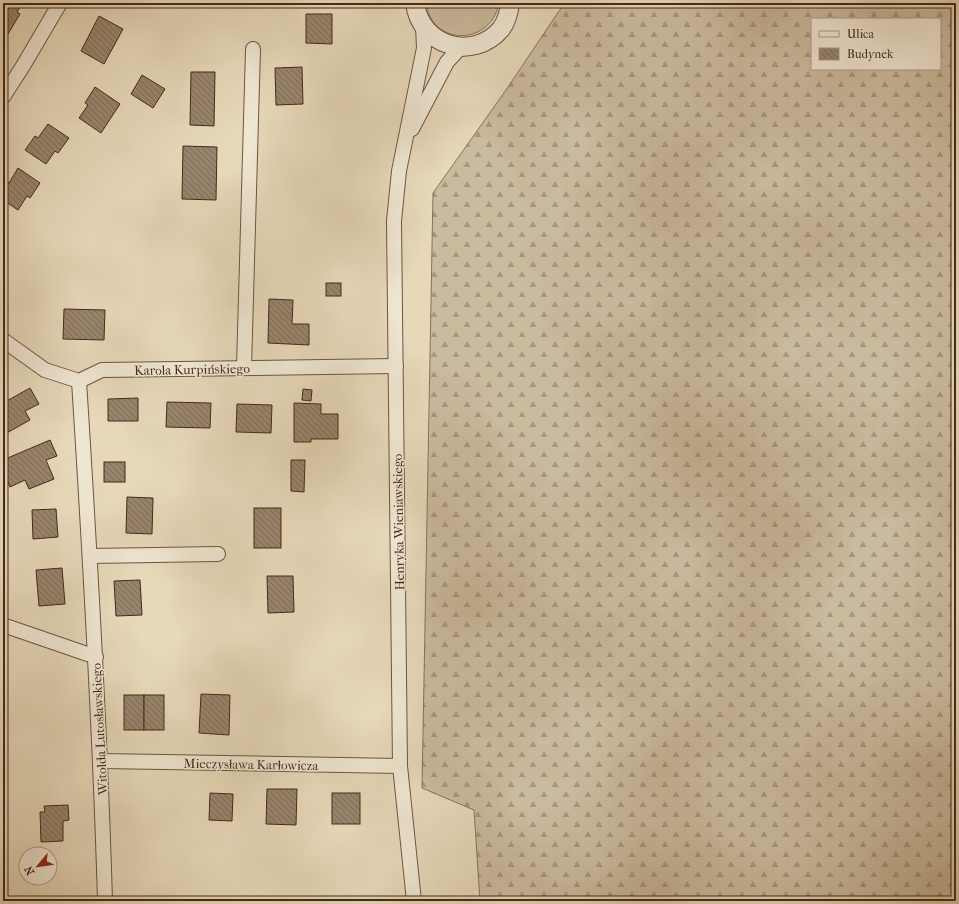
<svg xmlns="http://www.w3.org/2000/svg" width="959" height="904" font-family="'IM FELL French Canon',serif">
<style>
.green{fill:#caba9e;stroke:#87725c}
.forest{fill:url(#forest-firs);stroke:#87725c;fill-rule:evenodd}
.building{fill:url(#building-back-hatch);stroke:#44291a}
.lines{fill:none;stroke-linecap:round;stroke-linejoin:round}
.minor-casing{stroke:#6c5542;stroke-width:16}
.tertiary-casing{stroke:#6c5542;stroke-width:20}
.minor{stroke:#efe6d2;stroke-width:14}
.tertiary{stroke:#efe6d2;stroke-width:18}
.labels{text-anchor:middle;stroke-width:3;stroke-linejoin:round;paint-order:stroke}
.street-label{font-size:13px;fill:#44291a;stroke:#efe6d2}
</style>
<defs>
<pattern id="forest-firs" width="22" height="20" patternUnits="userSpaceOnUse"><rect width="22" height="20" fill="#caba9e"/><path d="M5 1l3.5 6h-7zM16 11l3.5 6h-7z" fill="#a69780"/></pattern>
<pattern id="building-back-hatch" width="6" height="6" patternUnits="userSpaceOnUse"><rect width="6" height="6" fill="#98846d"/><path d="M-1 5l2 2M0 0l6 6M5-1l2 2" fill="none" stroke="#7e6c59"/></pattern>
</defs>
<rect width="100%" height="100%" fill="#e6d8b9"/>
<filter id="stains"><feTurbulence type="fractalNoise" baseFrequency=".005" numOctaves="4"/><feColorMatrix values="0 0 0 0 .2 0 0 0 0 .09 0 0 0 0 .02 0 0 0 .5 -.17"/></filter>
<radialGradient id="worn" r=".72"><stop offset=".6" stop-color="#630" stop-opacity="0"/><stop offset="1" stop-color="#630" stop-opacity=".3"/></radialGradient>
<path class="green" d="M426 3H499C491 46 432 47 426 3Z"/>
<path class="forest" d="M566 3H956V901H480L474 810 422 788 433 193 506 90 559 11ZM812 19H940V69H812Z"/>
<g class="building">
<polygon points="3,3 22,4 17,12 20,14 8,34 3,31"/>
<polygon points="122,3 135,3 132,8"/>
<polygon points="306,14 332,14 332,44 306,43"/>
<polygon points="99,16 123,29 104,64 81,51"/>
<polygon points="302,67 303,104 276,105 275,68"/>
<polygon points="191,72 215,72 214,126 190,125"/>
<polygon points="142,75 165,89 153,108 131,94"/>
<polygon points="95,87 120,104 101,133 79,118 88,105 85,103"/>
<polygon points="48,124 69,138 58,153 55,151 46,164 25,150 35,136 38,138"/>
<polygon points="183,146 217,147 216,200 182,199"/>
<polygon points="18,168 40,183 30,198 27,196 18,210 3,200 3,184 5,180 9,183"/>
<rect x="326" y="283" width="15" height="13"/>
<polygon points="269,299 293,300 292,324 309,324 309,345 268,343"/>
<polygon points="64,309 105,310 104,340 63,339"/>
<polygon points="30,388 39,404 25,411 30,420 3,435 3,403"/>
<polygon points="303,389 312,390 311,401 302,400"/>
<polygon points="138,398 138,421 108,421 108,399"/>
<polygon points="167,402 211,403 210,428 166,427"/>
<polygon points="294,403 321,404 321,414 338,414 338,439 311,439 311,442 294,442"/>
<polygon points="237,404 272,405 271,433 236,432"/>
<polygon points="50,440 57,456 46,460 54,479 29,489 25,480 10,487 3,470 3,460"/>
<polygon points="291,460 305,460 304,492 291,491"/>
<rect x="104" y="462" width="21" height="20"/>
<polygon points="127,497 153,498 152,534 126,533"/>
<rect x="254" y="508" width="27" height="40"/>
<polygon points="56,509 58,537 33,539 32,510"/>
<polygon points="62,568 65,604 39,606 36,570"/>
<polygon points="267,576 293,576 294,612 268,613"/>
<polygon points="140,580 142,615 116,616 114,581"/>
<polygon points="201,694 230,695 229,735 199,733"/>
<rect x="124" y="695" width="20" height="35"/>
<rect x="144" y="695" width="20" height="35"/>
<polygon points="267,789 297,789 296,825 266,824"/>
<polygon points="210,793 233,794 232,821 209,820"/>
<rect x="332" y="793" width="28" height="31"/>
<polygon points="68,805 69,820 63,821 63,841 41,842 40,812 45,812 44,806"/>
<rect x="44" y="899" width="27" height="2"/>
</g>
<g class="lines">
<defs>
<g id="minor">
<polyline points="3,97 23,66 60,3"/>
<polyline points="412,129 447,62 461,47"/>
<polyline points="3,340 45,370 79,381 102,370 396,366"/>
<polyline points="244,368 253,49"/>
<path d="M79 381C90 554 100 728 105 901"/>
<polyline points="90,556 218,554"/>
<polyline points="3,625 96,657"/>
<polyline points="101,761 400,766"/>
<polyline points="414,901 400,766 394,221 399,171 424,48 423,26"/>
</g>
<path id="tertiary" d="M415 3C420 46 473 62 501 29 507 21 509 12 510 3"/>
</defs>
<use href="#minor" class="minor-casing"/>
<use href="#tertiary" class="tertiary-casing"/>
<use href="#minor" class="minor"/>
<use href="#tertiary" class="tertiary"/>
</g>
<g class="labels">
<g class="street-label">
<text transform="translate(192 369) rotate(-1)" y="5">Karola Kurpińskiego</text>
<text transform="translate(398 522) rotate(-91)" y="5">Henryka Wieniawskiego</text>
<text transform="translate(99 729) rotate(-93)" y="5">Witolda Lutosławskiego</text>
<text transform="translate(251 764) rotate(1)" y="5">Mieczysława Karłowicza</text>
</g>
</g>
<rect width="959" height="904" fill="none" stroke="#e6d8b9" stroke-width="16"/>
<rect x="4" y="4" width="951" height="896" fill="none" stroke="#44291a" stroke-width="2"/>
<rect x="8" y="8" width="943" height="888" fill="none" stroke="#44291a"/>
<rect x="811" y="18" width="130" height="52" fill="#efe6d2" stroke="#ab9a88"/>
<rect x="819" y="31" width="20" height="6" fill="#efe6d2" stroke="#ab9a88"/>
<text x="847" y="38" font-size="12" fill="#44291a">Ulica</text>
<rect x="819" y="48" width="20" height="12" fill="url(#building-back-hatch)" stroke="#ab9a88"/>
<text x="847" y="58" font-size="12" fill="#44291a">Budynek</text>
<g transform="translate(38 866) rotate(241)"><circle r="19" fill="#efe6d2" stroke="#ab9a88"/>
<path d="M0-3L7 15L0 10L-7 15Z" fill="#8f2418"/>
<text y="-6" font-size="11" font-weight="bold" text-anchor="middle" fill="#44291a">N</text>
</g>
<rect width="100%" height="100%" filter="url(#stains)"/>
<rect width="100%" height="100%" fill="url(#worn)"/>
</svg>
